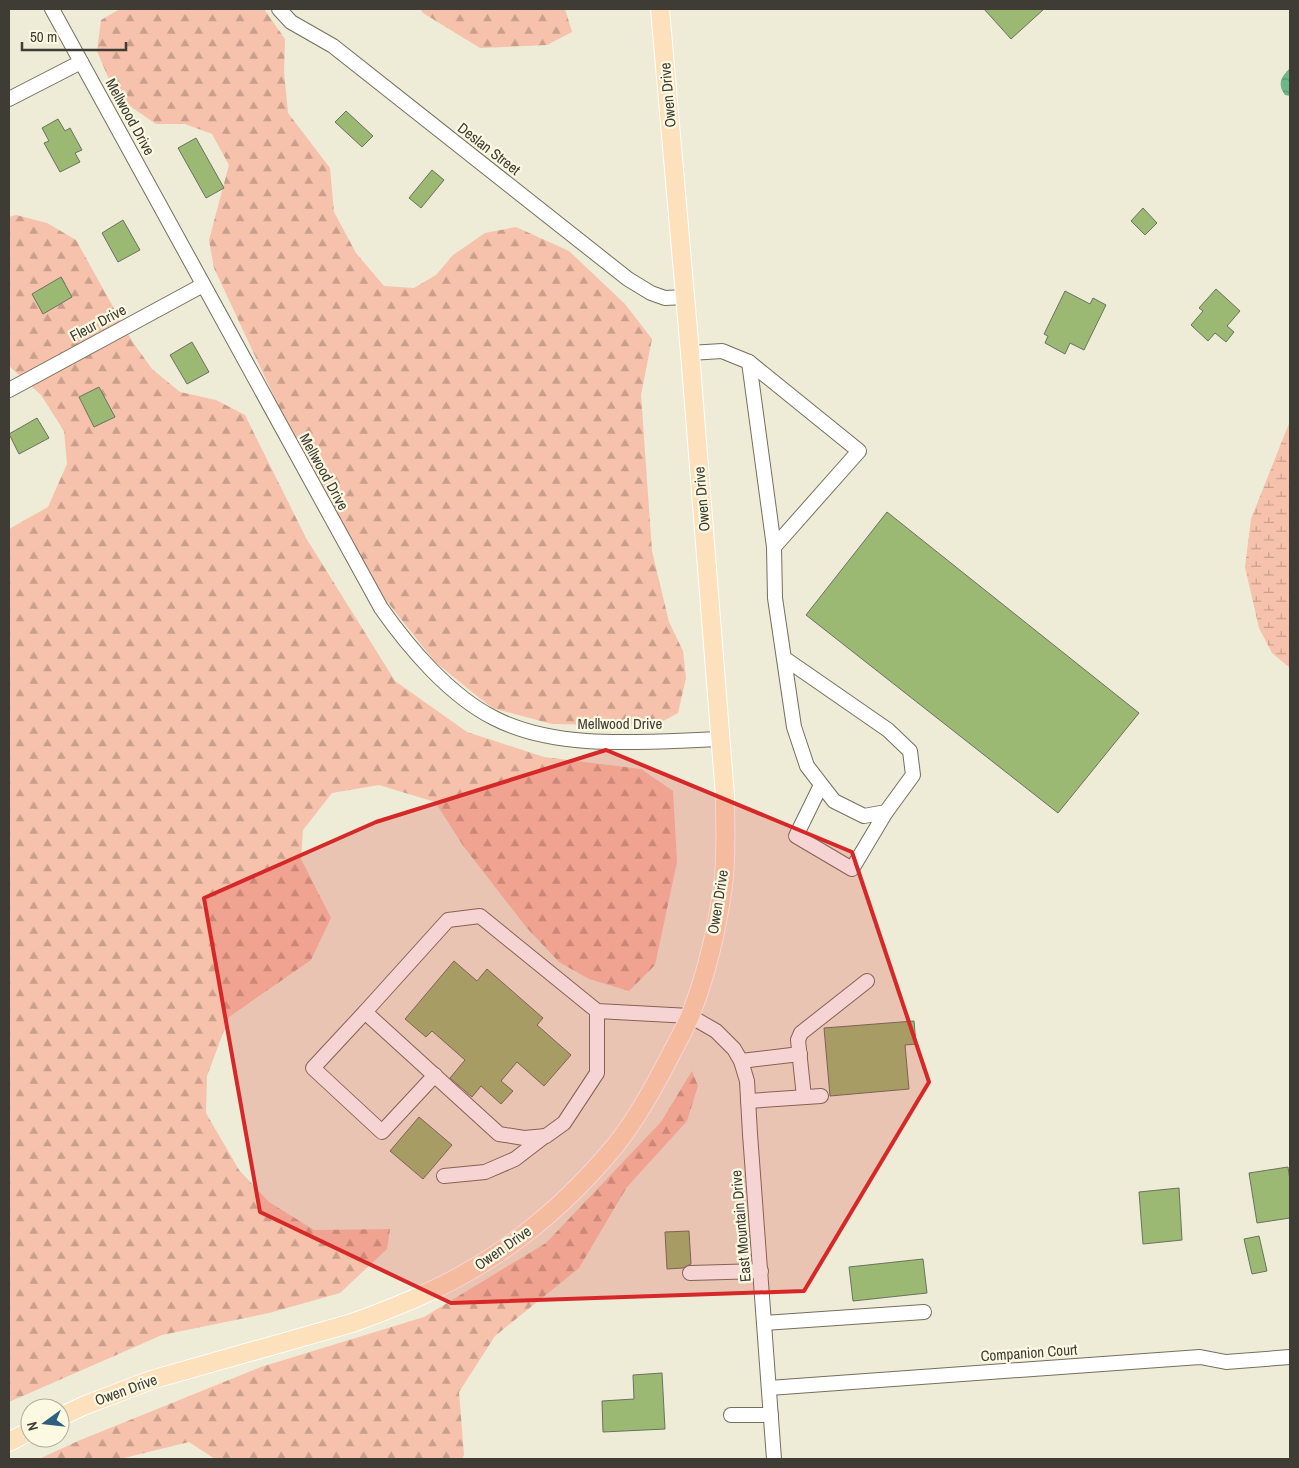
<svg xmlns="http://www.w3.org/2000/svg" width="1299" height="1468" font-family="'Archivo Narrow',sans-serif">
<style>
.forest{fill:url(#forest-firs)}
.wetland{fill:url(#wetland-marsh)}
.water{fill:url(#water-waves)}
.building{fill:#9bb972;stroke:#6a7261}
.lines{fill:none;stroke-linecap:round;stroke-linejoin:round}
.minor-casing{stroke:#73705e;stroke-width:16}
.major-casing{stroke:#fff;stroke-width:20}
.minor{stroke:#fff;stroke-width:14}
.major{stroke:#fde0bc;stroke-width:18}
.marked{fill:#d62828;fill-opacity:0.2;stroke:#d62828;stroke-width:4;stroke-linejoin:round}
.labels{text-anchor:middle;stroke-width:4.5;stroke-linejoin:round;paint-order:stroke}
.street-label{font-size:15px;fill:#3e3c34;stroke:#fcf9e3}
</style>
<defs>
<pattern id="forest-firs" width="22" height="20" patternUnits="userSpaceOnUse" patternTransform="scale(1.25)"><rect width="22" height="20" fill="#f7c2ab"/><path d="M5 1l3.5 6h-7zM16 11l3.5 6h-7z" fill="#c99f8c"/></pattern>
<pattern id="wetland-marsh" width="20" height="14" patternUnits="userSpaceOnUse" patternTransform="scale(1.25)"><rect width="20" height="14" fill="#f7c2ab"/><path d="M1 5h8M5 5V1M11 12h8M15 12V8" fill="none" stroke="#c99f8c"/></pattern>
<pattern id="water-waves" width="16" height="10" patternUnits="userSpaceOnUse" patternTransform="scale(1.25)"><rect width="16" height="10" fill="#6db788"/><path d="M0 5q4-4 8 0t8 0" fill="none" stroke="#5b9670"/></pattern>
</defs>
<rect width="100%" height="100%" fill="#eeebd6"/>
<g class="forest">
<polygon points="120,9 264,9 285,39 284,72 288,113 330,168 334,212 356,253 384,286 414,288 436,275 453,255 485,233 516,227 569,251 625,304 652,339 641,395 652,551 669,622 683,651 686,678 678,713 654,726 552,724 492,708 435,662 378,590 285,420 214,268 209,240 229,165 212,134 185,124 156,124 127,104 108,77 97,51 101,20"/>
<polygon points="420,9 565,9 572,32 547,45 480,48 423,13"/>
<polygon points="16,215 47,223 76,240 132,341 152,369 180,392 216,400 245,415 306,538 395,681 467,732 544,757 641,769 673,791 677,862 655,965 629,991 589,979 559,962 527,928 464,847 435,802 379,785 332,793 303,830 301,859 331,918 311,960 229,1017 207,1076 206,1113 239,1170 269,1202 314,1230 390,1229 387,1249 340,1293 269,1313 162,1335 9,1402 9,529 48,507 67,464 64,431 41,395 9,366 9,217"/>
<polygon points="692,1071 698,1086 687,1121 627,1187 579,1268 495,1336 459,1392 464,1455 462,1459 215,1459 189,1442 120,1459 39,1459 78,1441 261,1367 424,1317 546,1243 661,1122"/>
</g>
<polygon class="wetland" points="1290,421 1290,668 1272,653 1259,628 1245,567 1251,519"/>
<path class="water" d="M1290 68V96L1285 95C1277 84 1281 77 1290 68Z"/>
<g class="building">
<polygon points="984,9 1044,9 1011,39"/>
<polygon points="346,111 373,136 362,147 335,122"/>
<polygon points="58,119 65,131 70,128 82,150 75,153 80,162 60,172 44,143 49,141 42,128"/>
<polygon points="196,138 224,188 206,198 178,148"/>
<polygon points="432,170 444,180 421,208 409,198"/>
<polygon points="1143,208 1157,223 1145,235 1131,221"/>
<polygon points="123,220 140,250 118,262 102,233"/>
<polygon points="61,277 72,297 43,314 32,294"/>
<polygon points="1216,289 1240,311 1227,326 1234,332 1226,342 1215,333 1208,341 1191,325 1203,311 1199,308"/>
<polygon points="1065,291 1090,304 1093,298 1106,305 1084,350 1070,343 1065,354 1045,343 1048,336 1044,334"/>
<polygon points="192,342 209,372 187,384 170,355"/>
<polygon points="99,387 115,417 94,427 79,397"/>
<polygon points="37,418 49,438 19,454 9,434"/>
<polygon points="887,512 1139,713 1058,813 806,615"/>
<polygon points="454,961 477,981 487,969 543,1018 537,1025 571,1055 544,1086 517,1062 501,1081 513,1091 501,1104 481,1086 472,1097 450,1078 465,1060 432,1031 426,1037 405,1019"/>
<polygon points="914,1021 916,1044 905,1045 909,1089 830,1096 824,1028"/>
<polygon points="419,1117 452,1145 423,1179 390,1151"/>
<polygon points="1288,1167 1290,1181 1290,1218 1257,1223 1249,1173"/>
<polygon points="1179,1188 1182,1240 1143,1244 1139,1192"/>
<polygon points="689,1231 691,1264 683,1268 667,1269 665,1232"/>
<polygon points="1259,1236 1267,1271 1252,1274 1244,1239"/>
<polygon points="923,1259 927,1293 853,1301 849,1267"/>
<polygon points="662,1373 665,1429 603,1432 602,1401 634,1399 633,1375"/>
</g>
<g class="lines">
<defs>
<g id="minor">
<path d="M52 9 381 608C409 648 450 696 494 718 560 752 649 741 722 739"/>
<polyline points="279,9 291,22 333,46 628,279 651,293 665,298 685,297"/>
<polyline points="9,99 81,62"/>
<polyline points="690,353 722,351 749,362 859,451 774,547 775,598 794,727 807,766 834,801 864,816 886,812 913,775 910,751 888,730 784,658"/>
<polyline points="749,362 774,547"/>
<polyline points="9,390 203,285"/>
<polyline points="821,785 796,836 852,869 886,812"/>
<polyline points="597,1011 597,1073 564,1123 546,1136 524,1138 499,1134 365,1012 448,920 480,916 597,1011 690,1016 716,1031 734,1049 741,1061 747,1081 750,1134 774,1459"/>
<polyline points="365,1012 313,1068 382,1132 435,1075"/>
<polyline points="741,1061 800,1054"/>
<polyline points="804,1097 798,1040 801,1033 867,981"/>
<polyline points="748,1101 821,1096"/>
<polyline points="444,1176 485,1172 515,1159 545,1136"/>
<polyline points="690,1273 761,1271"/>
<polyline points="764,1323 924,1312"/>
<polyline points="769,1388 1200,1357 1226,1362 1290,1357"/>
<polyline points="731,1415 771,1415"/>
</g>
<g id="major">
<path d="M60 1417 83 1406 151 1380 352 1323C394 1308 437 1291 476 1267 528 1236 576 1193 615 1146 638 1117 656 1084 672 1052 679 1039 687 1025 692 1011 707 972 717 928 723 886 727 856 725 826 725 796L690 353 660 9"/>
<polyline points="9,1442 30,1431"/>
</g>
</defs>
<use href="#minor" class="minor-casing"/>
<use href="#major" class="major-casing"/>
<use href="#minor" class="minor"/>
<use href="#major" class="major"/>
</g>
<path class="marked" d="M606 750 852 852 929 1082 804 1291 451 1303 260 1212 204 898 376 822Z"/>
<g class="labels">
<g class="street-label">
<text transform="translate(668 95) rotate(-95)" y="5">Owen Drive</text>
<text transform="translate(130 117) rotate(61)" y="5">Mellwood Drive</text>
<text transform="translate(489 149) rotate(38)" y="5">Deslan Street</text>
<text transform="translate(98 323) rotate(-28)" y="5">Fleur Drive</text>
<text transform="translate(324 472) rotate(61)" y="5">Mellwood Drive</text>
<text transform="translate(702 499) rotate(-95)" y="5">Owen Drive</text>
<text x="620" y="729">Mellwood Drive</text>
<text transform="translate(718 902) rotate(-81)" y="5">Owen Drive</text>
<text transform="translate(741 1226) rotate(-95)" y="5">East Mountain Drive</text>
<text transform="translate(503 1248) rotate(-35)" y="5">Owen Drive</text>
<text transform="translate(1029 1353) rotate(-4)" y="5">Companion Court</text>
<text transform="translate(126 1390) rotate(-20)" y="5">Owen Drive</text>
</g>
</g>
<rect width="1299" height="1468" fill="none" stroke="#3e3c34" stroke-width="20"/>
<g transform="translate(45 1423) rotate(255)"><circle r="24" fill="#fcf9e3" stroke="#b0ad9d"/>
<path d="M0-4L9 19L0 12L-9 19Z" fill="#2e607d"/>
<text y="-8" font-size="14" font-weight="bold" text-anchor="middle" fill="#3e3c34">N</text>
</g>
<path d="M22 42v8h104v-8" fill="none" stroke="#3e3c34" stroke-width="2.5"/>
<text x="30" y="42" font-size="15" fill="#3e3c34" stroke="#fcf9e3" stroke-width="4" paint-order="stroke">50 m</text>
</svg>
